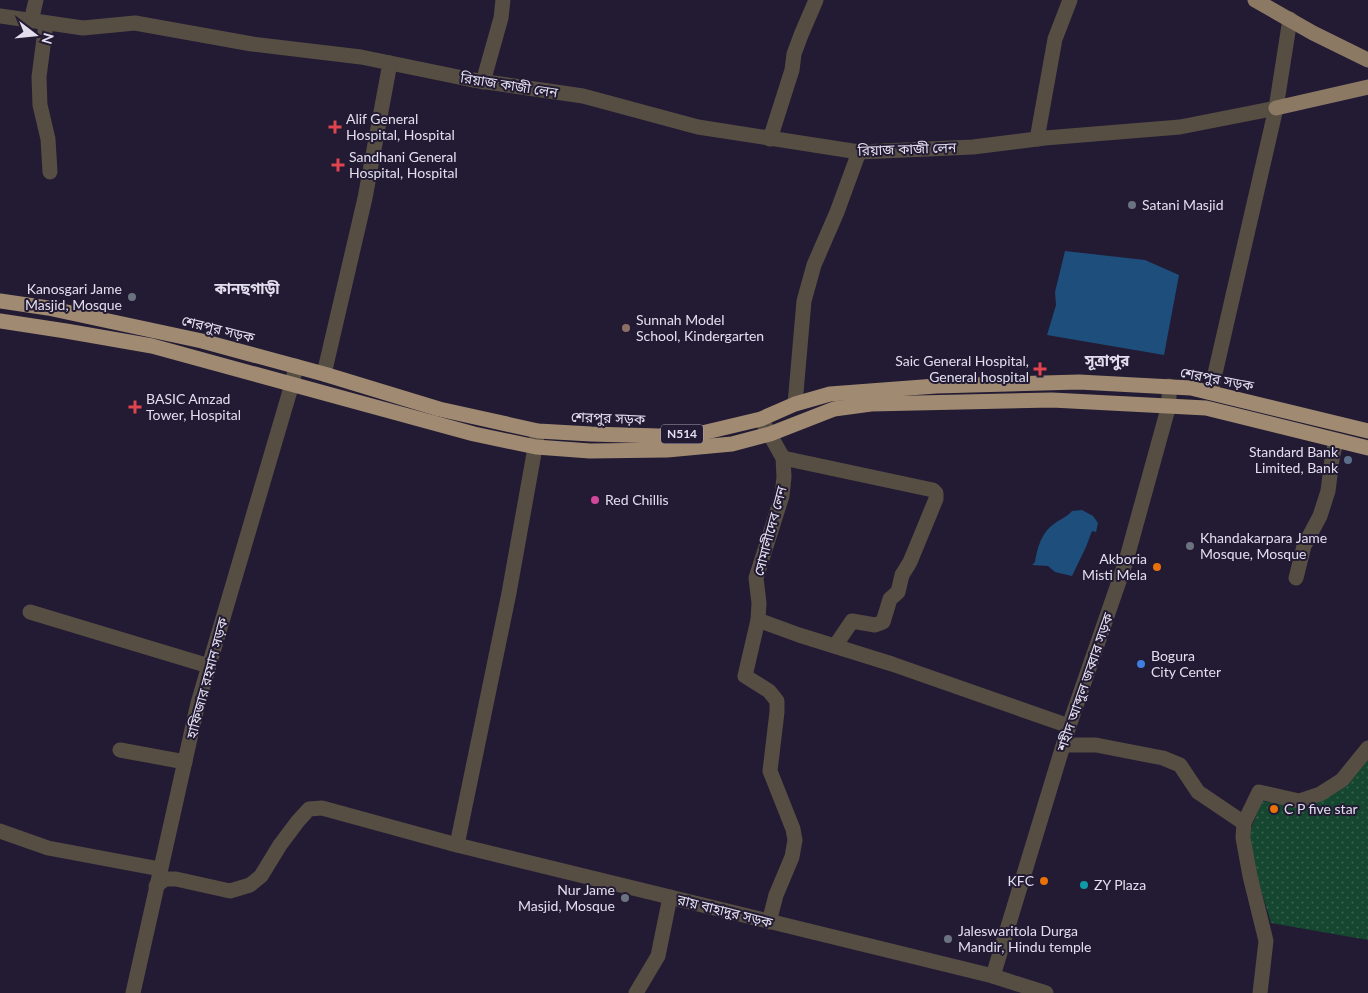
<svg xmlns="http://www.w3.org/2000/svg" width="1368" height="993" font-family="Lato,'Noto Sans Bengali',sans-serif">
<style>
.grass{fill:url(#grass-dots)}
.water{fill:#1d4e7c}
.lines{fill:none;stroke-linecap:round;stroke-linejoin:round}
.minor{stroke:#564d43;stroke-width:15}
.major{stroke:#8b7964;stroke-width:15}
.highway{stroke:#a08a71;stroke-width:15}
.health-dot{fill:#e0444e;stroke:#221b33;stroke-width:2}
.worship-dot{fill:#6b7280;stroke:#221b33;stroke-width:2}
.education-dot{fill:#8d6e63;stroke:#221b33;stroke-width:2}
.service-dot{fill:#5c6f8a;stroke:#221b33;stroke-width:2}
.hotel-dot{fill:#d1479c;stroke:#221b33;stroke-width:2}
.food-dot{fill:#e8710a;stroke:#221b33;stroke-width:2}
.shop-dot{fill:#3f7fe0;stroke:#221b33;stroke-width:2}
.culture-dot{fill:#0f9aa8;stroke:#221b33;stroke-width:2}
.labels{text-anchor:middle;stroke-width:4;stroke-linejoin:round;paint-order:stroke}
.shield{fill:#221b33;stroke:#a8a4b6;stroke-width:1}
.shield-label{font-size:12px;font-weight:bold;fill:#e2deee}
.street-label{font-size:14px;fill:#e2deee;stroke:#221b33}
.poi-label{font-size:14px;fill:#e2deee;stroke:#221b33;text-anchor:start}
.neighbourhood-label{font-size:15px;font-weight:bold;fill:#e2deee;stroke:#221b33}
</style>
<defs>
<pattern id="grass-dots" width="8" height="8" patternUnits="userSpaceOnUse" patternTransform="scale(1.25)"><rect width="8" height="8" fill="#15462f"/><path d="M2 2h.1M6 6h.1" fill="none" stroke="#37604d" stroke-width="1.8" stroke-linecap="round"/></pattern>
</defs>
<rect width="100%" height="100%" fill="#221b33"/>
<polygon class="grass" points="1368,740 1368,940 1271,923 1256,873 1248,836 1262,801 1305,806 1350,768"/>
<g class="water">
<polygon points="1065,251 1145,260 1179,275 1164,355 1047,335 1056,305 1055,292"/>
<path d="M1082 510 1093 516 1098 523 1096 532 1092 531 1086 547 1072 576 1055 572 1048 566 1032 565 1035 562C1038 544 1043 529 1060 520 1064 517 1069 515 1072 511Z"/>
</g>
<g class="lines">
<g class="minor">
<polyline points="0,16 83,28 135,23 252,44 361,57 473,80 583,96 698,127 859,152 973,147 1045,138 1180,127 1276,108"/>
<polyline points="31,21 36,0"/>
<polyline points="46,23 39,77 40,105 48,139 50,172"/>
<polyline points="483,82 501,18 503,0"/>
<polyline points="770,139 792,70 794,54 801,35 816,0"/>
<polyline points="1037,139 1055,39 1070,0"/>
<polyline points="324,374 365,198 390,63"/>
<polyline points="1211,391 1276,108 1290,19"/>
<polyline points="795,404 804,301 814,265 837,212 859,152"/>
<polyline points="761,419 783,458 784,477 782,496 756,578 759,603 758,620 745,676 769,691 777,701 777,712 770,771 793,829 795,840 792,857 776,895 769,922"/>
<polyline points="783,458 933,490 936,493 936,499 910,562 902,575 898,592 890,599 883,622 875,625 852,621 835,646"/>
<polyline points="1296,578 1304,546 1320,516 1328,491 1332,459 1336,441"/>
<polyline points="30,612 209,666"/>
<polyline points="758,620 799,635 892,664 1069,726"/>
<polyline points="1064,745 1096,745 1163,758 1180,765 1198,792 1244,823"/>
<polyline points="120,750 185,762"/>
<polyline points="0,831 48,848 160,869"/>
<polyline points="457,845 509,593 538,431"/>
<polyline points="156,886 165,879 176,879 230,891 250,885 261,876 280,845 298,821 309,809 322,808 457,845 993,976 1046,993"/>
<polyline points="993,976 1069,726 1126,561 1169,405 1169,386"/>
<polyline points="133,993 198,703 292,384 296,366"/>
<polyline points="636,993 658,956 670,897"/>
<polyline points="1260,993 1266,941 1250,876 1243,838 1244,823 1259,792 1299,801 1320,794 1342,780 1368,748"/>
</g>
<g class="major">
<polyline points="1255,0 1313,33 1368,60"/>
<polyline points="1276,108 1368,87"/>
</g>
<g class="highway">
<polyline points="0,301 48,308 202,341 324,374 439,409 538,431 591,434 659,436 702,433 761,419 795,404 830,394 936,386 1079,382 1191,388 1368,431"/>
<polyline points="0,321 66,331 152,346 474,434 536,447 590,451 667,450 732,444 770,434 834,409 871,404 1052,400 1206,408 1368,448"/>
</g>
</g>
<g class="health-dot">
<path d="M332.5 119.5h5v5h5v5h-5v5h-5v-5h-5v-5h5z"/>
<path d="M335.5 157.5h5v5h5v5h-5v5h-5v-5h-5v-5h5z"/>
<path d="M1037.5 361.5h5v5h5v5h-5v5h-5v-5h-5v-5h5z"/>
<path d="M132.5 399.5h5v5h5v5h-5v5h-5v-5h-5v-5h5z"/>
</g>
<g class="worship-dot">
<circle cx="1132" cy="205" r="5"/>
<circle cx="132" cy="297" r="5"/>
<circle cx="1190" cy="546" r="5"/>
<circle cx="625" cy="898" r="5"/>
<circle cx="948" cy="939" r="5"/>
</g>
<circle class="education-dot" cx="626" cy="328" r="5"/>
<circle class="service-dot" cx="1348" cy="460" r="5"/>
<circle class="hotel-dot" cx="595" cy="500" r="5"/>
<g class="food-dot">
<circle cx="1157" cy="567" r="5"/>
<circle cx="1274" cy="809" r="5"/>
<circle cx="1044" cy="881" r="5"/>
</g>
<circle class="shop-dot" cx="1141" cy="664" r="5"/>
<circle class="culture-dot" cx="1084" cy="885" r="5"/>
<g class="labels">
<rect class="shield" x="661" y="424.5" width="42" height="19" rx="4"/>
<g class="shield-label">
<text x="682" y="438">N514</text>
</g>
<g class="street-label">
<text transform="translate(509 85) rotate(9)" y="5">রিয়াজ কাজী লেন</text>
<text transform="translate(907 149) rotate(-2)" y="5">রিয়াজ কাজী লেন</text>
<text transform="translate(218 329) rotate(14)" y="5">শেরপুর সড়ক</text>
<text transform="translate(1217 379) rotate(11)" y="5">শেরপুর সড়ক</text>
<text transform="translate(608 418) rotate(2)" y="5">শেরপুর সড়ক</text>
<text transform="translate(770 531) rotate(-75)" y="5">সোমালীদেব লেন</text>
<text transform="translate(207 678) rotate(-75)" y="5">হাফিজার রহমান সড়ক</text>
<text transform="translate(1085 682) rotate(-71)" y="5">শহীদ আব্দুল জব্বার সড়ক</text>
<text transform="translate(725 911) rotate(14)" y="5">রায় বাহাদুর সড়ক</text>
</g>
<g class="poi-label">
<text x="346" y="124">Alif General<tspan x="346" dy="16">Hospital, Hospital</tspan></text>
<text x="349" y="162">Sandhani General<tspan x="349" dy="16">Hospital, Hospital</tspan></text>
<text x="1142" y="210">Satani Masjid</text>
<text x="122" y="294" text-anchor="end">Kanosgari Jame<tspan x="122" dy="16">Masjid, Mosque</tspan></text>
<text x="636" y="325">Sunnah Model<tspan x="636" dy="16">School, Kindergarten</tspan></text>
<text x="1029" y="366" text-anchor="end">Saic General Hospital,<tspan x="1029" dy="16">General hospital</tspan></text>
<text x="146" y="404">BASIC Amzad<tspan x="146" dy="16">Tower, Hospital</tspan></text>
<text x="1338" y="457" text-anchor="end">Standard Bank<tspan x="1338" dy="16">Limited, Bank</tspan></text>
<text x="605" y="505">Red Chillis</text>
<text x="1200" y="543">Khandakarpara Jame<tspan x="1200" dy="16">Mosque, Mosque</tspan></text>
<text x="1147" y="564" text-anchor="end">Akboria<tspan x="1147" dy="16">Misti Mela</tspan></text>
<text x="1151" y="661">Bogura<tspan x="1151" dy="16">City Center</tspan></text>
<text x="1284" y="814">C P five star</text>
<text x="1034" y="886" text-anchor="end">KFC</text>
<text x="1094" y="890">ZY Plaza</text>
<text x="615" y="895" text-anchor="end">Nur Jame<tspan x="615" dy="16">Masjid, Mosque</tspan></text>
<text x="958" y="936">Jaleswaritola Durga<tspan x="958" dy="16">Mandir, Hindu temple</tspan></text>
</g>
<g class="neighbourhood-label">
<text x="247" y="294">কানছগাড়ী</text>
<text x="1107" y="366">সূত্রাপুর</text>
</g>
</g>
<g transform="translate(35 35) rotate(106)" stroke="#221b33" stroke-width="4" paint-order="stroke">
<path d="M0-4L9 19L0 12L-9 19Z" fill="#e2deee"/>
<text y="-8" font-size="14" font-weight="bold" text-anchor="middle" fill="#e2deee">N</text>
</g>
</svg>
